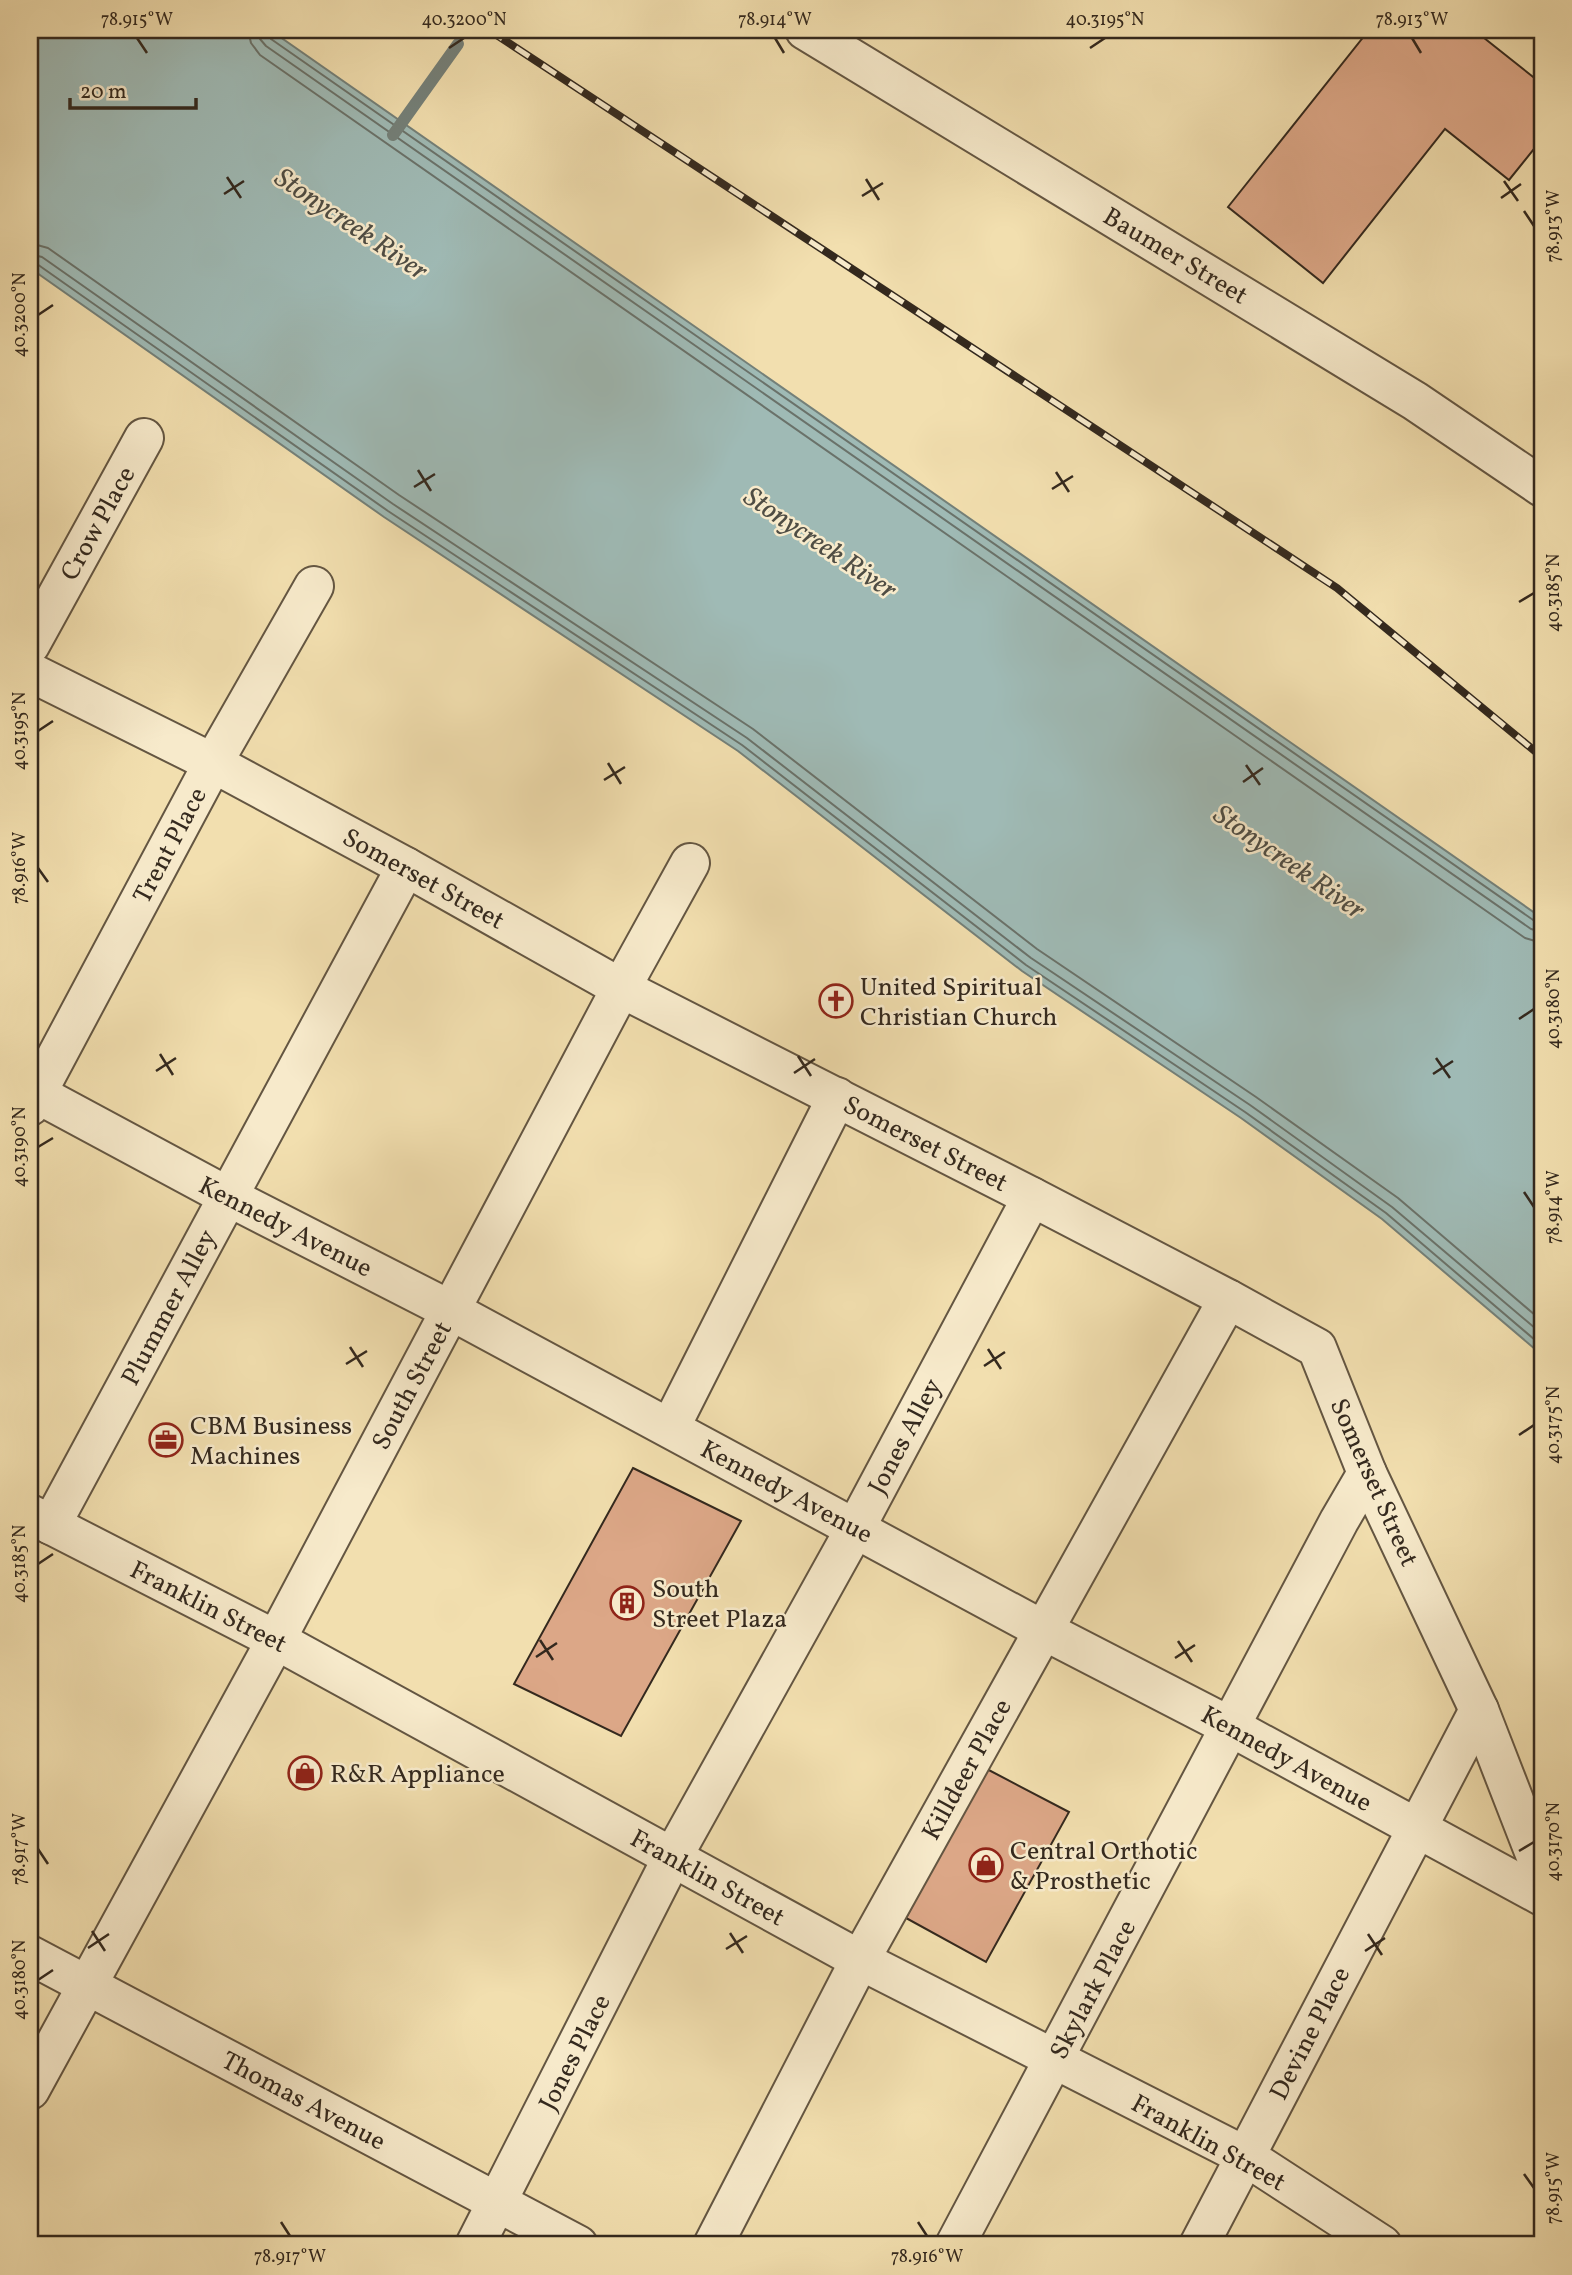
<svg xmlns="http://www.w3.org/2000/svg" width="1572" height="2275" font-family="Vollkorn,serif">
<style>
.water{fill:#9fbab5;stroke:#748079;stroke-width:2}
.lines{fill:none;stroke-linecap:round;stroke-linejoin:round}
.shore{stroke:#6a726a;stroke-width:2}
.stream{stroke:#748079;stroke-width:12}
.building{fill:#dca787;stroke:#34291e;stroke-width:2}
.minor-casing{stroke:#645642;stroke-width:42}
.minor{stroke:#f7eacb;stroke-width:38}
.rail-casing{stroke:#34291e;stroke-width:8}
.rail{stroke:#f7eacb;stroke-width:5;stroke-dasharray:16;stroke-linecap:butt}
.ticks{fill:none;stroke:#34291e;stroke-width:2.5}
.labels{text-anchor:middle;stroke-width:5;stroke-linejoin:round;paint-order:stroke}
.street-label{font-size:26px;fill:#34291e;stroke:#f7eacb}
.poi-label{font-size:26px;fill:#34291e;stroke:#f7eacb;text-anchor:start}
.water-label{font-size:28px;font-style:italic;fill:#4f4d44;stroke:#f7eacb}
.neatline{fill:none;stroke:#34291e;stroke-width:2.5}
.ticks-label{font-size:18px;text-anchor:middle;fill:#34291e}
</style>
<rect width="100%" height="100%" fill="#f2dfaf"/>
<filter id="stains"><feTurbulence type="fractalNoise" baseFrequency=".00286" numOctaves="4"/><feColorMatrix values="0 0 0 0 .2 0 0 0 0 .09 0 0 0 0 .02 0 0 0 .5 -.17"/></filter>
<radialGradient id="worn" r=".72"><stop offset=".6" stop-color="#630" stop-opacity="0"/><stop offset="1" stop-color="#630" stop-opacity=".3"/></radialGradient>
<polygon class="water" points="30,30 270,30 1542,918 1542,1355 1382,1219 1241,1118 1022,971 738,751 384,517 30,268"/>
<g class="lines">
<g class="shore">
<polyline points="248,30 251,43 260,55 1525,938 1542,943"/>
<polyline points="259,30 260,39 266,46 1531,929 1542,932"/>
<polyline points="267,30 271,39 1536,922 1542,923"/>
<polyline points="30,243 48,248 399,495 753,729 1037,949 1256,1097 1398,1198 1542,1321"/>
<polyline points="30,254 42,257 393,504 747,738 1031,958 1250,1105 1392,1207 1542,1334"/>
<polyline points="30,263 37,264 388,511 742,745 1026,965 1245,1112 1386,1213 1542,1346"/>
</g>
<polyline class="stream" points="393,135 458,44"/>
</g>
<g class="building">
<polygon points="1369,30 1474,30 1542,84 1542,139 1509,180 1445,129 1323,283 1228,207"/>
<polygon points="633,1468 741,1521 621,1736 514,1684"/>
<polygon points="983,1767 1069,1812 986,1962 906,1918"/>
</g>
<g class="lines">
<defs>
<g id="minor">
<polyline points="805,30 1415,401 1542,487"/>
<polyline points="30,645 144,438"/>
<polyline points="30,672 213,763 406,867 621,988 1032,1197 1228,1299 1317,1348 1367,1473 1479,1710 1542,1872"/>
<polyline points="30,1090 227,1196 450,1310 1043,1630 1231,1727 1542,1896"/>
<polyline points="30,1106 213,763 314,586"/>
<polyline points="670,1428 837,1097"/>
<polyline points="30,1514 276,1640 860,1960 1245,2156 1382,2245"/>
<polyline points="51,1525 406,867"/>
<polyline points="30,1955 578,2245"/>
<polyline points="30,2090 276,1640 621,988 690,863"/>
<polyline points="475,2245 672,1858 856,1527 1032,1197"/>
<polyline points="713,2245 860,1960 1228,1299"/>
<polyline points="955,2245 1339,1521 1367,1473"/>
<polyline points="1199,2245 1479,1710"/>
</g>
</defs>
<use href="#minor" class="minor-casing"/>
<use href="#minor" class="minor"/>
<defs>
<polyline id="rail" points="489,30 1337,588 1542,757"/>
</defs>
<use href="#rail" class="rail-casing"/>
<use href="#rail" class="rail"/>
</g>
<path class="ticks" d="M137 38 147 53M775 38 784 53M1412 38 1421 53M449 48 464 38M1090 48 1105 38M227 177 241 198M866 179 879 200M1504 181 1518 201M224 194 244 181M862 196 883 183M1501 198 1521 184M1524 211 1534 226M38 315 53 305M418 470 431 491M1056 472 1069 492M414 487 435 474M1052 489 1073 476M1519 602 1534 593M38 731 53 721M608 763 621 784M1246 765 1260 785M604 780 625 767M1243 782 1263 768M38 868 48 882M1519 1019 1534 1009M160 1054 173 1075M798 1056 811 1076M1436 1058 1450 1078M156 1071 176 1058M794 1073 815 1059M1433 1074 1453 1061M38 1147 53 1138M1524 1192 1534 1207M350 1347 363 1367M988 1349 1001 1369M346 1364 367 1351M984 1366 1005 1352M1519 1435 1534 1425M38 1564 53 1554M540 1640 553 1660M1178 1641 1192 1662M536 1657 557 1643M1175 1658 1195 1645M38 1849 48 1864M1519 1851 1534 1842M92 1931 105 1951M730 1933 743 1953M1368 1934 1382 1955M88 1948 109 1934M726 1949 747 1936M1365 1951 1385 1938M38 1980 53 1970M1524 2174 1534 2188M281 2222 290 2236M918 2222 927 2236"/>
<defs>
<symbol id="church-ring" viewBox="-11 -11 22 22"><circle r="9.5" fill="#f7eacb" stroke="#8f2418" stroke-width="1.5"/><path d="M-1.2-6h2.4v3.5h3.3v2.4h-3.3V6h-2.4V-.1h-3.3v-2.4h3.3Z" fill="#8f2418"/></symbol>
<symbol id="office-ring" viewBox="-11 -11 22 22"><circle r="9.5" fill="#f7eacb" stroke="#8f2418" stroke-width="1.5"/><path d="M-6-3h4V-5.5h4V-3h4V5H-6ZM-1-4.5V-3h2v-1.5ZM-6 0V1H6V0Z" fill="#8f2418"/></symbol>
<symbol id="building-ring" viewBox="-11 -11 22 22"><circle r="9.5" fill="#f7eacb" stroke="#8f2418" stroke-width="1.5"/><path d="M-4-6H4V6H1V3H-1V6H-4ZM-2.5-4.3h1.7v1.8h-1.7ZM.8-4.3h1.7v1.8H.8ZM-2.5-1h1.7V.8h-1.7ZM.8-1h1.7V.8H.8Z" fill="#8f2418"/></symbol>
<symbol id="shop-ring" viewBox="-11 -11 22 22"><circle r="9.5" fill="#f7eacb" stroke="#8f2418" stroke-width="1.5"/><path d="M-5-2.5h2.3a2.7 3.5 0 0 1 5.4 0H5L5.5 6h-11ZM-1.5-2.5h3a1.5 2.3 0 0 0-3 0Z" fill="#8f2418"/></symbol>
</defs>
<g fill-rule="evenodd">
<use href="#church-ring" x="817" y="982" width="38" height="38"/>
<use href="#office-ring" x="147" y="1421" width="38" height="38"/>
<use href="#building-ring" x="608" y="1584" width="38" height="38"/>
<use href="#shop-ring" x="286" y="1754" width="38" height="38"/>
<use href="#shop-ring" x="967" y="1846" width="38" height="38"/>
</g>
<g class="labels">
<g class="street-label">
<text transform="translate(1176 255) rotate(31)" y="9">Baumer Street</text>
<text transform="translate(97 523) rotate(-61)" y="9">Crow Place</text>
<text transform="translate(169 845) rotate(-62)" y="9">Trent Place</text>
<text transform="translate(424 878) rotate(29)" y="9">Somerset Street</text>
<text transform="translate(926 1143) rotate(27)" y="9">Somerset Street</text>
<text transform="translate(286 1226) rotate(27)" y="9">Kennedy Avenue</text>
<text transform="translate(168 1307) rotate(-62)" y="9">Plummer Alley</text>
<text transform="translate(411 1385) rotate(-62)" y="9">South Street</text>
<text transform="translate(904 1436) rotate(-62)" y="9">Jones Alley</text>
<text transform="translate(1375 1482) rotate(66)" y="9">Somerset Street</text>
<text transform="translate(787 1491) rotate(28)" y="9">Kennedy Avenue</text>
<text transform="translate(209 1606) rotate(27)" y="9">Franklin Street</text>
<text transform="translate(1287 1758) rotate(29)" y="9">Kennedy Avenue</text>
<text transform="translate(966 1769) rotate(-61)" y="9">Killdeer Place</text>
<text transform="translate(708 1877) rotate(29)" y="9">Franklin Street</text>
<text transform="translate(1092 1989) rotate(-62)" y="9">Skylark Place</text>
<text transform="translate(1309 2033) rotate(-63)" y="9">Devine Place</text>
<text transform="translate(574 2052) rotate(-63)" y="9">Jones Place</text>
<text transform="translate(304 2100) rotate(28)" y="9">Thomas Avenue</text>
<text transform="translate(1209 2142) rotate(29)" y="9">Franklin Street</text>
</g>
<g class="poi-label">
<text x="860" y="995">United Spiritual<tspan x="860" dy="30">Christian Church</tspan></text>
<text x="190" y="1434">CBM Business<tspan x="190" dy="30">Machines</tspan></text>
<text x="652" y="1597">South<tspan x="652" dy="30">Street Plaza</tspan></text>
<text x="330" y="1782">R&amp;R Appliance</text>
<text x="1010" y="1859">Central Orthotic<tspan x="1010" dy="30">&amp; Prosthetic</tspan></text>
</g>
<g class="water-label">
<text transform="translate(352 223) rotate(34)" y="10">Stonycreek River</text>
<text transform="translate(821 542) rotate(34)" y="10">Stonycreek River</text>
<text transform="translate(1290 861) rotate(35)" y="10">Stonycreek River</text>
</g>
</g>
<rect width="1572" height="2275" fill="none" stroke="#f2dfaf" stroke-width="77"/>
<path d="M70 98v10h126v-10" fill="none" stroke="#34291e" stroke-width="3.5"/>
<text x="80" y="98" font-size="21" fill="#34291e" stroke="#f7eacb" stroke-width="5" paint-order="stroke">20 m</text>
<rect x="38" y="38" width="1496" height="2198" class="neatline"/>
<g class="ticks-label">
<text x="137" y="25">78.915°W</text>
<text x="464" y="25">40.3200°N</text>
<text x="775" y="25">78.914°W</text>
<text x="1105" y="25">40.3195°N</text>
<text x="1412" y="25">78.913°W</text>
<text transform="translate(1553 226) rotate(-90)" y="6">78.913°W</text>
<text transform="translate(19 315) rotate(-90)" y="6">40.3200°N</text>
<text transform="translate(1553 593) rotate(-90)" y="6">40.3185°N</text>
<text transform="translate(19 731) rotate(-90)" y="6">40.3195°N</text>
<text transform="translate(19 868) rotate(-90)" y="6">78.916°W</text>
<text transform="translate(1553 1009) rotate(-90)" y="6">40.3180°N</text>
<text transform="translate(19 1147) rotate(-90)" y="6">40.3190°N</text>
<text transform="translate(1553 1207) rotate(-90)" y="6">78.914°W</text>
<text transform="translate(1553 1425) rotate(-90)" y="6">40.3175°N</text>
<text transform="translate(19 1564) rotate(-90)" y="6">40.3185°N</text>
<text transform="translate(1553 1842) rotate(-90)" y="6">40.3170°N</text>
<text transform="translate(19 1849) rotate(-90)" y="6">78.917°W</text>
<text transform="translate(19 1980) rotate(-90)" y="6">40.3180°N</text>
<text transform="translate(1553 2188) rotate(-90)" y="6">78.915°W</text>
<text x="290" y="2262">78.917°W</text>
<text x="927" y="2262">78.916°W</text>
</g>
<rect width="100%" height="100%" filter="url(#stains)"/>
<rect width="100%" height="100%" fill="url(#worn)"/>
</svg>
